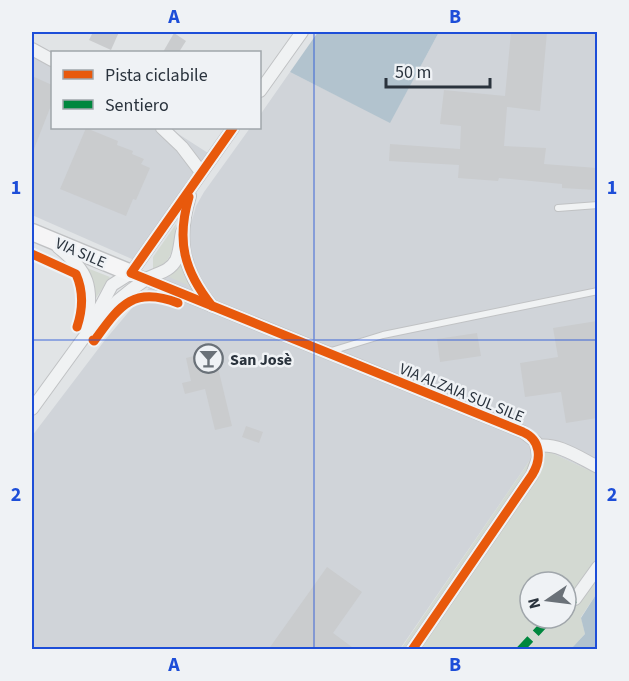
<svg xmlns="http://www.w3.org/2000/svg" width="629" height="681" font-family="'Source Sans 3',sans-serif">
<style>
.built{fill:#d0d4d9}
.green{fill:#d3d9d2;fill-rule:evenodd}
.water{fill:#b2c3ce}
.building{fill:#caccce}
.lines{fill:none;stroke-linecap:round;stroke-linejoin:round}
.lane-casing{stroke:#c0c2c4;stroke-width:8}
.street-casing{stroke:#c0c2c4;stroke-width:14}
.secondary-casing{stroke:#c0c2c4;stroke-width:19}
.lane{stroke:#f0f2f3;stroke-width:6}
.street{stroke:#f0f2f3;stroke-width:12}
.secondary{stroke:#f5f5f6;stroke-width:16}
.quiet{stroke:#00873e;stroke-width:8;stroke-dasharray:15 8;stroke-linecap:butt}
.cycleway-casing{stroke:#eff2f5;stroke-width:13}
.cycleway{stroke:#e8590c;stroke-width:9}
.grid{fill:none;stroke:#1d4ed8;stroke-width:1.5;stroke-opacity:0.55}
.labels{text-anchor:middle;stroke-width:5;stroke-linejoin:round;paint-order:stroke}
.street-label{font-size:16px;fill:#2a333d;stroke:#eff2f5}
.poi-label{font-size:16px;font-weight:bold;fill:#2a333d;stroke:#eff2f5;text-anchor:start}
.neatline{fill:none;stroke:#1d4ed8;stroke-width:2}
.grid-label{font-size:20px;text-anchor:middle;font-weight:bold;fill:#1d4ed8}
</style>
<rect width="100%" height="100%" fill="#e1e4e6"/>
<g class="built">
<polygon points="439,32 597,32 597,474 539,447 400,649 32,650 32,436 105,340 154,282 192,220 196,206 204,192 250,128 260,128 260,115 290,72 390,122"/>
<polygon points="32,49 52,60 52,128 169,128 208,153 187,181 141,263 32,215"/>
</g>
<g class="green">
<path d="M176 224C174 244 174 262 153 270V257Z"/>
<polygon points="182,259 192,287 169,277"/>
<polygon points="87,268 110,277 96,298"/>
<path d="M539 447 597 474V593L581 617 585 634 571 649 400 650ZM530 582H566V618H530Z"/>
</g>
<g class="water">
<polygon points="318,32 439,32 390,123 290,72"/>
<polygon points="597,593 597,649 571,649 585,634 581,618"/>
</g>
<g class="building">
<polygon points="93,32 119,32 111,50 89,40"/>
<polygon points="511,32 547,32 540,111 507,107 504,146 546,148 544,164 597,168 596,190 562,188 562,184 499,178 498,181 458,178 459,165 389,161 390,144 460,149 461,126 440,124 444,90 505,96"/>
<polygon points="174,33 186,41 179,52 163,52"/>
<polygon points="32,76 52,85 52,103 32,154"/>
<polygon points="86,128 118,141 117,145 133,151 132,154 144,159 141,164 150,168 136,200 133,199 126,216 60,189"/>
<polygon points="597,321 597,418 566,423 561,392 525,397 520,363 558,357 553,328"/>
<polygon points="477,333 481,356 440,362 437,339"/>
<polygon points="214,351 232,426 215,430 205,389 185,394 182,383 191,381 186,358"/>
<polygon points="246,426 263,432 259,443 242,437"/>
<polygon points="327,567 362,592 333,633 356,650 268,650"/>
</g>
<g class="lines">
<defs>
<g id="lane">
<polyline points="558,208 598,205"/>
<polyline points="328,352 383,335 598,291"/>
</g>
<g id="street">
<polyline points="32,49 52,60"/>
<polyline points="260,91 302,32"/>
<polyline points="162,128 182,147 201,172"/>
<path d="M190 196C177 239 182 269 211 305"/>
<path d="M58 247C90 273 92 285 87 325"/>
<polyline points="131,273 523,432 536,442 538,458 532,475 412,650"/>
<path d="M98 321C111 305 127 292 145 280 155 273 169 273 176 260 180 251 180 241 182 232"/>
<polyline points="32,409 85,336 112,285 131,273 233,128"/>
<path d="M537 446C559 443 578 457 598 467"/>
<polyline points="575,599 598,567"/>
</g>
<polyline id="secondary" points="32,232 131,273"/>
</defs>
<use href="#lane" class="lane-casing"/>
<use href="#street" class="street-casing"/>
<use href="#secondary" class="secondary-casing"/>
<use href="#lane" class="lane"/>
<use href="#street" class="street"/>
<use href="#secondary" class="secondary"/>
<g class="quiet">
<polyline points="566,603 575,599"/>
<polyline points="520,650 550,618"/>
</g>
<defs>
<g id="cycleway">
<path d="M233 128 131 273 523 432C541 440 542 459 532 475L412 650"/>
<path d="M189 197C176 241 184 271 212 306"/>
<path d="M32 254 76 274C84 292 83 309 77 327"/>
<path d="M93 340 94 341C119 307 132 285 178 303"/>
</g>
</defs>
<use href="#cycleway" class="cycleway-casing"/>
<use href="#cycleway" class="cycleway"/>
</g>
<path class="grid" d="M314 32V650M32 340H598"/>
<defs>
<symbol id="bar-ring" viewBox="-11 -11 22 22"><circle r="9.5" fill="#eff2f5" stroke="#6a7178" stroke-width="1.5"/><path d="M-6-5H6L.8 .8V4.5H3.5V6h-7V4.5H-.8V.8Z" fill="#6a7178"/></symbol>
</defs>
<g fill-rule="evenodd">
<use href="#bar-ring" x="192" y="342" width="33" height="33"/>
</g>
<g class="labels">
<g class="street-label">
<text transform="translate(81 252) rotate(23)" y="6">VIA SILE</text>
<text transform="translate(462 392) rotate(22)" y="6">VIA ALZAIA SUL SILE</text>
</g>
<g class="poi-label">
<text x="230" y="365">San Josè</text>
</g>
</g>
<rect width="629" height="681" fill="none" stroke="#eff2f5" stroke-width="66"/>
<rect x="51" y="51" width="210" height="78" fill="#eff2f5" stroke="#a0a6ab" stroke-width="1.5"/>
<rect x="63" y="70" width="30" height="9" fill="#e8590c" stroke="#a0a6ab" stroke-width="1.5"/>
<text x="105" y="81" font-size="18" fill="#2a333d">Pista ciclabile</text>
<rect x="63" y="100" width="30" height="9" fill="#00873e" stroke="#a0a6ab" stroke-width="1.5"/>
<text x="105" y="111" font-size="18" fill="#2a333d">Sentiero</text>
<g transform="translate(548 600) rotate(256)"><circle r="28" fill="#eff2f5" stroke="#a0a6ab" stroke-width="1.5"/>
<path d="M0-4.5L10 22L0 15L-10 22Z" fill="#6a7178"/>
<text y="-9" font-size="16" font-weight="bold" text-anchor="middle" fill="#2a333d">N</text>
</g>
<path d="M386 78v9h104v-9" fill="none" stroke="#2a333d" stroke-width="3"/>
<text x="395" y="78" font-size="18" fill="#2a333d" stroke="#eff2f5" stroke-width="4.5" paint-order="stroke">50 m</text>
<rect x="33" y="33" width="563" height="615" class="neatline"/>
<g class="grid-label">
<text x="174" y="23">A</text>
<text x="455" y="23">B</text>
<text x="16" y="194">1</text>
<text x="612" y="194">1</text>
<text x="16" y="501">2</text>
<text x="612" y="501">2</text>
<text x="174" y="671">A</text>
<text x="455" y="671">B</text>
</g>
</svg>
